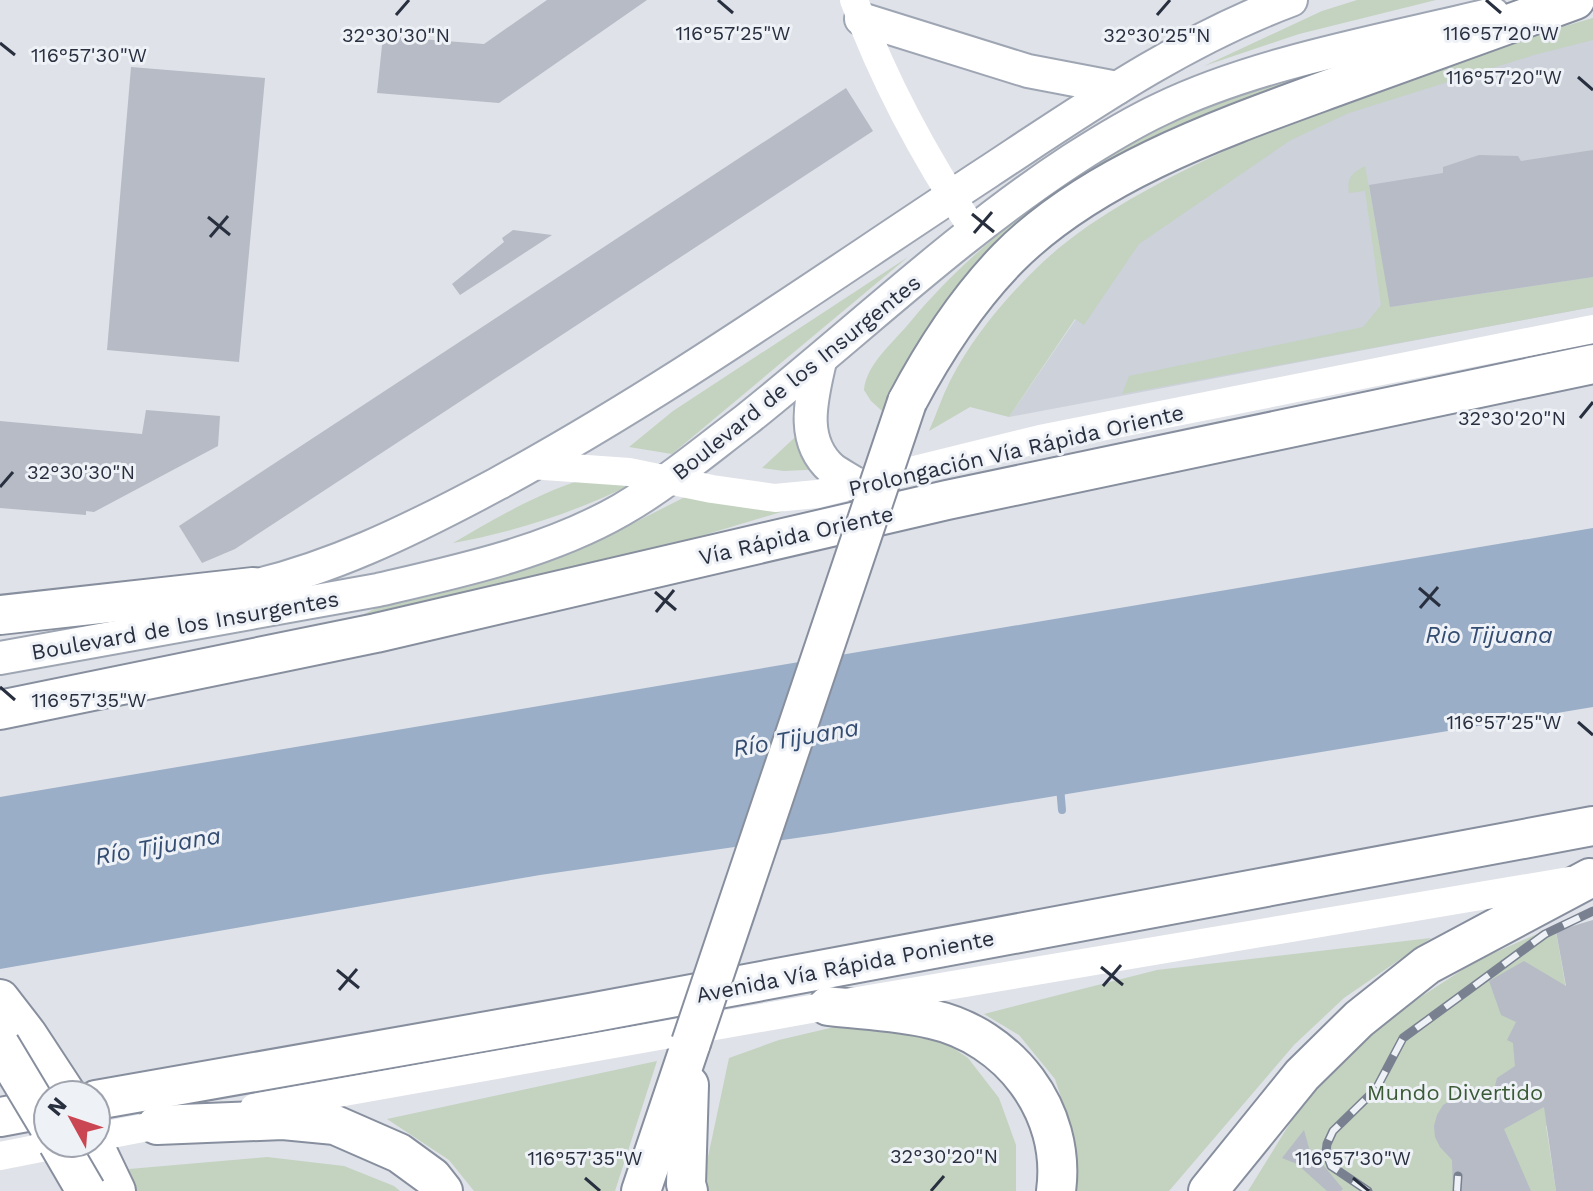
<svg xmlns="http://www.w3.org/2000/svg" width="1593" height="1191" font-family="'Work Sans',sans-serif">
<style>
.built{fill:#cdd1da}
.green{fill:#c4d2c0}
.water{fill:#9aaec7}
.lines{fill:none;stroke-linecap:round;stroke-linejoin:round}
.stream{stroke:#9aaec7;stroke-width:8}
.building{fill:#b6bbc5}
.primary-casing{stroke:#9fa6b3;stroke-width:36}
.highway-casing{stroke:#878f9e;stroke-width:42}
.secondary{stroke:#fff;stroke-width:28}
.primary{stroke:#fff;stroke-width:32}
.highway{stroke:#fff;stroke-width:38}
.rail-casing{stroke:#798191;stroke-width:9}
.rail{stroke:#eef1f6;stroke-width:6;stroke-dasharray:18;stroke-linecap:butt}
.highway-bridge-casing{stroke:#878f9e;stroke-width:42;stroke-linecap:butt}
.highway-bridge{stroke:#fff;stroke-width:38}
.ticks{fill:none;stroke:#282f3f;stroke-width:3}
.labels{text-anchor:middle;stroke-width:6;stroke-linejoin:round;paint-order:stroke}
.street-label{font-size:22px;fill:#282f3f;stroke:#eef1f6}
.park-label{font-size:22px;fill:#3b5a36;stroke:#eef1f6}
.water-label{font-size:24px;font-style:italic;fill:#334c72;stroke:#eef1f6}
.ticks-label{font-size:20px;text-anchor:middle;fill:#282f3f;stroke:#eef1f6;stroke-width:6;stroke-linejoin:round;paint-order:stroke}
</style>
<rect width="100%" height="100%" fill="#dfe2e8"/>
<polygon class="built" points="1593,18 1593,307 1009,417 1130,240 1341,100"/>
<g class="green">
<polygon points="1357,0 1436,0 1299,34 1204,66 1322,11"/>
<path d="M1593 18V40L1534 55 1349 113 1291 140 1139 244 1084 325 1075 319 1009 417 970 407 929 431C936 415 942 397 950 381 973 336 1007 296 1043 262 1093 216 1157 183 1218 154 1338 97 1465 54 1593 18Z"/>
<path d="M1381 50 1231 106 1082 183 891 419 871 401 864 390C866 364 895 341 911 321 987 229 1117 137 1230 96 1280 79 1331 66 1381 50Z"/>
<path d="M1365 166 1391 307 1593 277V307L1122 394 1129 376 1363 327 1381 305 1365 191 1349 193C1346 178 1353 172 1365 166Z"/>
<polygon points="908,257 672,454 629,447 673,411"/>
<polygon points="805,428 825,469 784,471 762,468"/>
<path d="M599 475 628 486C572 513 515 532 453 543 500 516 546 488 599 475Z"/>
<polygon points="700,496 794,508 671,545 362,615 403,595 543,558 614,533 683,498"/>
<polygon points="1555,926 1583,1085 1567,1123 1546,1126 1556,1191 1248,1191 1295,1115 1335,1067 1365,1038 1399,1011 1476,961"/>
<polygon points="1431,938 1344,998 1294,1045 1169,1191 1074,1191 1075,1140 1055,1079 1019,1035 984,1014 1157,970"/>
<polygon points="877,1017 926,1030 968,1058 999,1098 1016,1145 1016,1191 708,1191 705,1171 729,1058 779,1040"/>
<polygon points="657,1061 615,1191 474,1191 449,1160 387,1119"/>
<polygon points="267,1157 344,1166 394,1186 400,1191 137,1191 129,1169"/>
</g>
<polygon class="water" points="1593,528 1593,707 831,833 540,875 0,969 0,797"/>
<g class="lines">
<polyline class="stream" points="1060,787 1062,810"/>
</g>
<g class="building">
<polygon points="547,0 647,0 499,103 377,93 383,36 484,44"/>
<polygon points="131,67 265,78 239,362 107,350"/>
<polygon points="846,88 873,131 235,549 202,563 179,526"/>
<polygon points="1593,150 1593,277 1390,307 1369,185 1443,173 1443,167 1479,155 1518,156 1521,161"/>
<polygon points="513,230 552,235 460,295 452,284 504,242 502,238"/>
<polygon points="146,410 220,416 218,446 94,512 86,511 86,515 0,508 0,421 142,434"/>
<polygon points="1593,920 1593,1191 1556,1191 1544,1107 1504,1129 1531,1191 1453,1191 1452,1160 1440,1147 1435,1137 1434,1126 1437,1115 1443,1105 1453,1099 1464,1096 1492,1097 1497,1078 1515,1066 1513,1043 1507,1040 1516,1022 1501,1015 1489,981 1524,961 1566,986 1556,931"/>
<polygon points="1304,1130 1309,1148 1343,1189 1341,1191 1327,1191 1297,1164 1282,1158"/>
</g>
<g class="lines">
<defs>
<g id="primary">
<polyline points="861,19 1028,71 1117,88"/>
<path d="M820 361C812 397 799 440 832 469 840 475 850 480 859 486"/>
<path d="M231 591C325 573 413 529 497 484 668 391 826 278 988 172 1085 108 1181 41 1291 0"/>
<path d="M0 658 378 590C460 571 548 552 621 510 666 484 705 451 746 420 854 334 956 236 1072 160 1100 142 1131 123 1161 109 1258 62 1387 40 1493 14"/>
</g>
<g id="highway">
<path d="M907 402C935 349 966 301 1008 258 1094 171 1228 126 1340 85 1418 57 1496 28 1575 0"/>
<polyline points="0,615 253,587"/>
<polyline points="0,710 376,633 947,500 1593,364"/>
<polyline points="0,999 27,1034 67,1095"/>
<path d="M828 1006C862 1010 898 1011 931 1019 1009 1036 1067 1111 1056 1191"/>
<polyline points="96,1100 590,1013 1593,826"/>
<polyline points="0,1117 48,1108"/>
<polyline points="157,1125 283,1120 335,1125 399,1153 432,1177 443,1191"/>
<polyline points="93,1143 116,1191"/>
<polyline points="641,1191 691,1043"/>
<polyline points="688,1191 686,1184 689,1085"/>
<polyline points="1208,1191 1302,1075 1359,1019 1427,965 1590,878"/>
</g>
</defs>
<use href="#primary" class="primary-casing"/>
<use href="#highway" class="highway-casing"/>
<g class="secondary">
<path d="M854 0C884 82 926 159 974 231"/>
<polyline points="530,465 629,472 712,489 775,498 817,494 1040,439 1593,329"/>
<polyline points="254,1108 828,1006 1569,881"/>
<polyline points="96,1137 174,1122"/>
<polyline points="0,1156 66,1143"/>
</g>
<use href="#primary" class="primary"/>
<use href="#highway" class="highway"/>
<defs>
<g id="rail">
<polyline points="1368,1191 1331,1166 1326,1152 1327,1144 1333,1131 1376,1089 1403,1038 1545,934 1593,911"/>
<polyline points="1457,1191 1458,1176"/>
</g>
</defs>
<use href="#rail" class="rail-casing"/>
<use href="#rail" class="rail"/>
<defs>
<g id="highway-bridge">
<polyline points="691,1043 907,402"/>
<polyline points="0,1045 48,1125"/>
<polyline points="58,1143 86,1191"/>
</g>
</defs>
<use href="#highway-bridge" class="highway-bridge-casing"/>
<use href="#highway-bridge" class="highway-bridge"/>
</g>
<path class="ticks" d="M718 0 733 13M1486 0 1501 13M396 15 409 0M1157 15 1170 0M0 43 15 55M1578 77 1593 90M972 214 994 232M208 217 230 235M974 233 992 212M210 237 228 216M1580 418 1593 402M0 487 13 472M1419 588 1440 606M655 592 676 610M1420 608 1438 587M656 612 674 590M0 687 15 700M1578 722 1593 735M1101 967 1123 985M337 970 359 988M1103 986 1121 965M339 990 357 969M585 1178 600 1191M1353 1178 1369 1191M931 1191 944 1176"/>
<g class="labels">
<g class="street-label">
<text transform="translate(796 377) rotate(-39)" y="8">Boulevard de los Insurgentes</text>
<text transform="translate(1016 450) rotate(-13)" y="8">Prolongación Vía Rápida Oriente</text>
<text transform="translate(796 535) rotate(-13)" y="8">Vía Rápida Oriente</text>
<text transform="translate(185 625) rotate(-10)" y="8">Boulevard de los Insurgentes</text>
<text transform="translate(845 966) rotate(-11)" y="8">Avenida Vía Rápida Poniente</text>
</g>
<g class="park-label">
<text x="1455" y="1100">Mundo Divertido</text>
</g>
<g class="water-label">
<text x="1489" y="643">Rio Tijuana</text>
<text transform="translate(796 738) rotate(-10)" y="8">Río Tijuana</text>
<text transform="translate(158 846) rotate(-10)" y="8">Río Tijuana</text>
</g>
</g>
<g class="ticks-label">
<text x="733" y="40">116°57'25"W</text>
<text x="1501" y="40">116°57'20"W</text>
<text x="396" y="42">32°30'30"N</text>
<text x="1157" y="42">32°30'25"N</text>
<text x="89" y="62">116°57'30"W</text>
<text x="1504" y="84">116°57'20"W</text>
<text x="1512" y="425">32°30'20"N</text>
<text x="81" y="479">32°30'30"N</text>
<text x="89" y="707">116°57'35"W</text>
<text x="1504" y="729">116°57'25"W</text>
<text x="944" y="1163">32°30'20"N</text>
<text x="585" y="1165">116°57'35"W</text>
<text x="1353" y="1165">116°57'30"W</text>
</g>
<g transform="translate(72 1119) rotate(310)"><circle r="38" fill="#eef1f6" stroke="#9fa3ad" stroke-width="2"/>
<path d="M0-6L14 30L0 20L-14 30Z" fill="#cb4653"/>
<text y="-12" font-size="22" font-weight="bold" text-anchor="middle" fill="#282f3f">N</text>
</g>
</svg>
